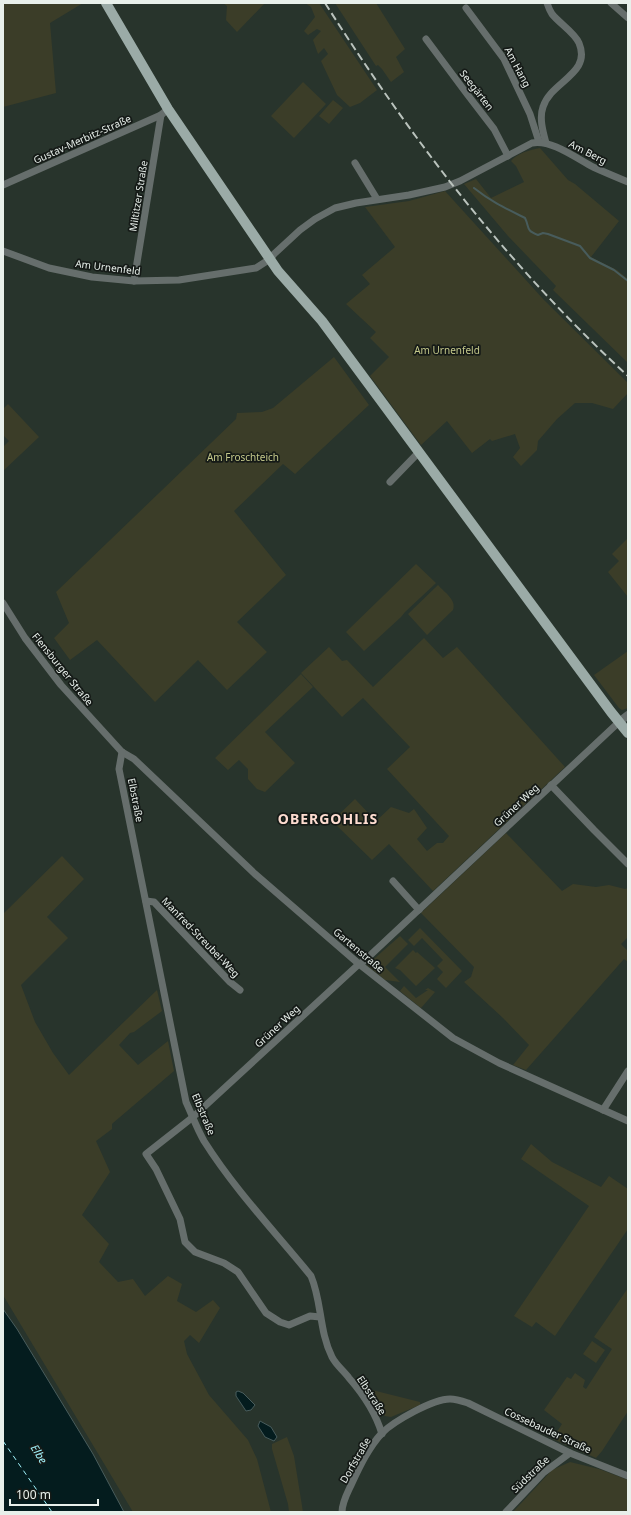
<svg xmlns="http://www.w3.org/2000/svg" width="631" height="1515" font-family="'Noto Sans',sans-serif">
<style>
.green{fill:#3b3d28}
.water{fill:#041c1e;stroke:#485c5c}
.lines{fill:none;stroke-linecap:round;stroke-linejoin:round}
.stream{stroke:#485c5c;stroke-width:2}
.ferry{stroke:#a1f4fd;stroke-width:1;stroke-dasharray:5 4;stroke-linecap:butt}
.minor{stroke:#666e6c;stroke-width:7}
.tertiary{stroke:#666e6c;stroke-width:8}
.primary{stroke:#9baba7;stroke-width:10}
.rail{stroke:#bac3bd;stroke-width:2;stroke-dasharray:8 4;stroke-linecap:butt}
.labels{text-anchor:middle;stroke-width:3.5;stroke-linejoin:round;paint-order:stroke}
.street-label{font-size:10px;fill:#e8f0eb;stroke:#151a17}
.park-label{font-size:10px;fill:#c5c98b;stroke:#151a17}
.water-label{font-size:11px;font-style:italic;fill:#a1f4fd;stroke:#151a17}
.district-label{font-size:14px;font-weight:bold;letter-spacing:1px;fill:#fddcd0;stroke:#151a17}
</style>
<rect width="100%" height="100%" fill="#28342c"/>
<g class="green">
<polygon points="3,3 83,3 50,23 56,93 3,107"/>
<polygon points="223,3 265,3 237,32 226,20 227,6"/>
<polygon points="305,3 319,3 377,90 360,103 350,107 337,95 321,61 328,54 324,48 318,54 313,40 321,31 317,29 308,35 304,31 315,17 311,7"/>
<polygon points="335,3 376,3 405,49 396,57 404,72 391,82 382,69 378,65 376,66"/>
<polygon points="303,82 326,104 294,138 271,116"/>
<polygon points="333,100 343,108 329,124 319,116"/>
<path d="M540 148 568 180 575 184 619 221 591 257 617 270 628 279V363L553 290 556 286 508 236 464 184 476 179 491 198 524 182 516 166 511 161C517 153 530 150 540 148Z"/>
<polygon points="445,191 544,300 628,383 628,393 613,409 592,403 575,403 557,419 538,441 537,450 521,466 513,457 520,448 515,434 492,441 490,439 472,453 447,421 421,445 370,376 389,357 370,338 376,332 346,304 370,284 362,275 395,247 365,207 409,201"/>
<polygon points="334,357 369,405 295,474 283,464 234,511 286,575 237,622 267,652 227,690 198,660 155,702 97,640 70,660 54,638 69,623 56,592 236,419 237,413 262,412 273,408"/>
<polygon points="8,404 39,437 3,471 3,447 9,441 3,435 3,409"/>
<polygon points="628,538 628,597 608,572 619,561 612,554"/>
<polygon points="416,564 436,583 405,612 401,617 364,651 346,632"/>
<path d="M438 585C444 592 457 600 453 610L427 635 408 614Z"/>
<polygon points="424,638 443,658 457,647 565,767 433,891 389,844 372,860 332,821 355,799 376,821 391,807 409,813 414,809 427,828 417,839 427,851 437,843 443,843 449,836 387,769 410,747 363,698 342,717 301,673 329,647 342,661 347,660 373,687"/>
<polygon points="628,651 628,708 622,710 619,708 594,675"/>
<polygon points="301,674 313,687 265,732 295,763 265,792 257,789 248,779 248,769 239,760 228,770 215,758"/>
<polygon points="506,833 562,891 573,884 596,887 609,885 625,889 628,888 628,937 621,944 628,951 628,962 624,959 526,1070 513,1065 529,1045 503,1018 464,982 471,977 474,967 421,913"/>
<polygon points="62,856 84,879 47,917 68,938 21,985 35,1022 53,1053 69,1075 157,990 162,1011 134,1032 130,1033 119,1045 138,1065 168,1041 174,1071 113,1123 112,1124 112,1129 96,1141 110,1172 82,1215 109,1244 99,1262 118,1282 133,1279 145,1296 168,1276 182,1284 177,1301 196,1312 213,1300 220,1308 199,1343 190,1335 184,1341 187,1354 209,1395 248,1440 257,1459 271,1512 133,1512 3,1295 3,914"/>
<polygon points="420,928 462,971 446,988 437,979 443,972 437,966 443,960 422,938 414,946 408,940"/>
<polygon points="400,936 408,944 385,967 400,982 385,980 367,965"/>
<polygon points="413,950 416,953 417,952 435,968 416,986 400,970 395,968"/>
<polygon points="404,986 416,998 428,990 425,990 428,988 435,992 421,1008 400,991"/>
<polygon points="531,1144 552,1162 601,1187 609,1176 628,1189 628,1229 555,1336 536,1322 532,1327 514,1316 589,1206 521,1159"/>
<polygon points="628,1288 628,1411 602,1451 596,1458 555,1440 553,1438 562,1424 544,1410 567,1377 571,1379 575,1373 585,1380 583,1387 586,1389 612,1349 594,1337"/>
<polygon points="592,1341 605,1350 596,1363 583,1354"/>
<polygon points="364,1388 420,1402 420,1405 391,1417 385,1416"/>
<polygon points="287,1437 294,1456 303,1512 289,1512 288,1504 272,1449 272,1444"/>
<polygon points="570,1462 599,1469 628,1480 628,1512 513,1512 552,1470"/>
</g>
<g class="water">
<polygon points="3,1309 17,1329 93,1454 124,1512 3,1512"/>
<polygon points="238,1391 243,1393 255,1405 251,1410 246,1411 236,1396 236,1392"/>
<polygon points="260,1421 271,1427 277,1437 274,1441 265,1437 258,1426"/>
</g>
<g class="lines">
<path class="stream" d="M474 188C490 201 507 209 525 218 530 228 525 230 538 235L543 233 548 234 580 246 590 258 614 270 628 281"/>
<polyline class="ferry" points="3,1441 52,1512"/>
<g class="minor">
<polyline points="611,3 628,18"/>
<polyline points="466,8 504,59 530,114 539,142"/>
<polyline points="426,39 467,94 494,129 508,156"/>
<path d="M546 143C543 132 539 118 543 107 551 81 592 74 579 43 575 33 559 23 552 14 550 11 548 6 547 3"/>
<polyline points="355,163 377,199"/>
<polyline points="3,185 161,115 168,109"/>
<path d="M3 251 49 268 92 277 134 281 179 280 256 268 270 259 274 254 300 230 315 219 335 208 356 203 409 195 445 187 460 181 532 143C551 139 576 158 593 167 604 172 616 177 628 182"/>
<polyline points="134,281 161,115"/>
<polyline points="390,482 419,452"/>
<polyline points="3,603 25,638 61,685 122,752 134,759 255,874 359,964 453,1038 499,1063 628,1121"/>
<path d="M122 752 119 769 186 1102C192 1115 197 1129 204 1141 235 1190 275 1232 311 1276 322 1302 319 1331 332 1357 336 1365 344 1371 349 1378 363 1394 376 1414 382 1434"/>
<polyline points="551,785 594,830 628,864"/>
<polyline points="393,881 419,910"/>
<polyline points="146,901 154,902 230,982 240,990"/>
<polyline points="603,1110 628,1071"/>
<polyline points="320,1317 310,1316 289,1325 280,1322 266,1313 238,1272 224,1263 195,1252 185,1242 180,1219 156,1169 146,1154 193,1117 359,964 363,962 619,722"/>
<path d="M342 1512C342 1502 348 1492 352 1483 360 1466 369 1447 382 1433 394 1421 433 1399 450 1399 456 1399 462 1401 468 1403L570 1453 628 1476"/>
<polyline points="506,1512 543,1473 570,1453"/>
</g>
<polyline class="tertiary" points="619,722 628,715"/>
<polyline class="primary" points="106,3 168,109 278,271 322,321 611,712 628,733"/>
<path class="rail" d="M325 3C413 141 507 265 628 376"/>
</g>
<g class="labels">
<g class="street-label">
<text transform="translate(518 67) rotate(62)" y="4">Am Hang</text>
<text transform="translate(477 90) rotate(52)" y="4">Seegärten</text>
<text transform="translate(82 139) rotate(-24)" y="4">Gustav-Merbitz-Straße</text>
<text transform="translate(588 152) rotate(27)" y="4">Am Berg</text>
<text transform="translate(138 196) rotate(-81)" y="4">Miltitzer Straße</text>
<text transform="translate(108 267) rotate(7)" y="4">Am Urnenfeld</text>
<text transform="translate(63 669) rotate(51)" y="4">Flensburger Straße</text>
<text transform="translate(136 800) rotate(79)" y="4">Elbstraße</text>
<text transform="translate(516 805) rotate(-43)" y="4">Grüner Weg</text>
<text transform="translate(201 937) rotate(46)" y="4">Manfred-Streubel-Weg</text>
<text transform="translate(359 950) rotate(40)" y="4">Gartenstraße</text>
<text transform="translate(277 1026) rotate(-43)" y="4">Grüner Weg</text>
<text transform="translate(204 1114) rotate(67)" y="4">Elbstraße</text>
<text transform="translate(372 1395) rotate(57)" y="4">Elbstraße</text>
<text transform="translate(548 1430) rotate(25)" y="4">Cossebauder Straße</text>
<text transform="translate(355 1460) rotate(-60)" y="4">Dorfstraße</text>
<text transform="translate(530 1474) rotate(-44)" y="4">Südstraße</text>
</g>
<g class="park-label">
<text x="447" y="354">Am Urnenfeld</text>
<text x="243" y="461">Am Froschteich</text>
</g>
<g class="water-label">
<text transform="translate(39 1454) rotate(58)" y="4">Elbe</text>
</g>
<g class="district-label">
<text x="328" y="824">OBERGOHLIS</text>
</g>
</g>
<rect width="631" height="1515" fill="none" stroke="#e8f0eb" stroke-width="8"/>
<path d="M10 1499v6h88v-6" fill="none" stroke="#e8f0eb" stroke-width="2"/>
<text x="16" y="1499" font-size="12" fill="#e8f0eb" stroke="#151a17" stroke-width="3" paint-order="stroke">100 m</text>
</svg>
